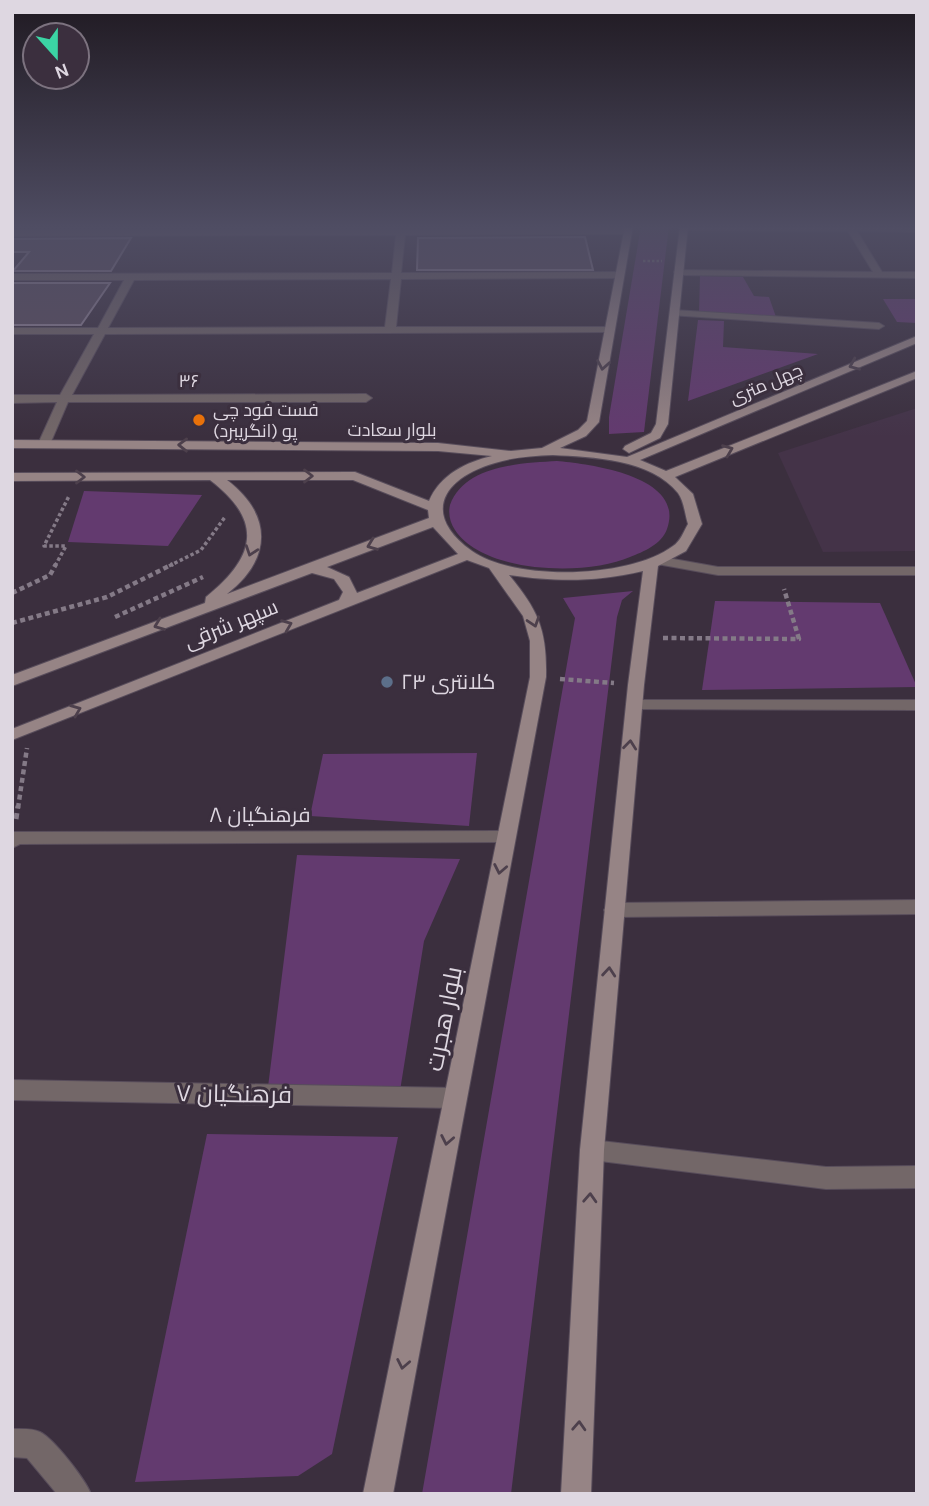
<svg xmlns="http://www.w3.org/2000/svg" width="929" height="1506" font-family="Karla,Cairo,sans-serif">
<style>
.built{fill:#443348}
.green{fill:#633a6f}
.building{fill:#5b4d5e;stroke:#95879a;stroke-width:2}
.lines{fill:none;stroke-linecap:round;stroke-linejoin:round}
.minor-casing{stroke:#584d5b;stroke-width:2}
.secondary-casing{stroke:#584d5b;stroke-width:2}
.path-far3{stroke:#847a87;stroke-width:2.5;stroke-dasharray:2.5 2;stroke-linecap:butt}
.path-far2{stroke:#847a87;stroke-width:3.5;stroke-dasharray:3.5 2.5;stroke-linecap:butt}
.path-far1{stroke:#847a87;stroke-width:4.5;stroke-dasharray:5 3.5;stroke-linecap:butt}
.path{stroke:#847a87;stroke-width:5;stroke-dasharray:6 4.5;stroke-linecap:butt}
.minor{fill:#736768;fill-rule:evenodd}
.secondary{fill:#968485;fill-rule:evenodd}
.oneway{stroke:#4d404c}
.food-dot{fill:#e8710a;stroke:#3b2f3e;stroke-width:2.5}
.service-dot{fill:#5c6f8a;stroke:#3b2f3e;stroke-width:2.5}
.labels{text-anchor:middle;stroke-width:6;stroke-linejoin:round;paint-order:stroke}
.far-street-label{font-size:18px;fill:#ded7e1;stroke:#3b2f3e}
.far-poi-label{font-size:18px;fill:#ded7e1;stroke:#3b2f3e;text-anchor:start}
.street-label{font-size:21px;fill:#ded7e1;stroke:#3b2f3e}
.poi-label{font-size:21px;fill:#ded7e1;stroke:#3b2f3e;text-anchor:start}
.near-street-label{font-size:24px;fill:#ded7e1;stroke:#3b2f3e}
</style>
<rect width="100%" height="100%" fill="#3b2f3e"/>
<polygon class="built" points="917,408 917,551 823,552 778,453"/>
<g class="green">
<polygon points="641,226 669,226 644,432 609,434 609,417"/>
<polygon points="700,276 743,277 754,296 769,297 776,317 699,313"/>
<polygon points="883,299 917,299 917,323 897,322"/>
<polygon points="698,320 724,321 723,347 818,354 688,401"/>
<path d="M557 461C590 464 686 476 667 529 662 544 643 552 630 557 587 576 484 574 455 530 450 523 448 513 450 505 464 465 522 463 557 461Z"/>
<polygon points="84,491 202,495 168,546 68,542"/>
<polygon points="633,591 622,600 617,617 511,1494 422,1494 575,618 563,598"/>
<polygon points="715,601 880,603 917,687 702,690"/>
<polygon points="477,753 469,826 310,816 323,754"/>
<polygon points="297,855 460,859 424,941 399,1097 267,1095"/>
<polygon points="207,1134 398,1137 332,1454 298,1476 135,1482"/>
</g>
<g class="building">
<polygon points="585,237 593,270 417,270 418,238"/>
<polygon points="131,238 111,271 13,271 29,252 12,252 12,239"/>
<polygon points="12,283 110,283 81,325 12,325"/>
</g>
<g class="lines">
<defs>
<g id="minor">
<polygon points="680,226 917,226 917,232 857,231 882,272 917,272 917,278 679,275 674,272 676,270 873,272 848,231 684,230"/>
<path d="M627 229 630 234 405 235 401 273 619 272 624 275 619 278 401 279 396 327H609L614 330 613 332 105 334 72 395 366 394 372 398 366 402H68L50 444 44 448 38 444 57 402 12 403V395H60L94 334H12V328H98L124 280H12V274L392 273 396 235 12 236V230ZM391 279 385 327 108 328 134 280Z"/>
<polygon points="674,310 879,323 884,326 879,329 670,315 670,311"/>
<polygon points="662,557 718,567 917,567 917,575 718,575 657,564 657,558"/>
<polygon points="634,700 917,700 917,710 628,709 626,705 628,701"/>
<polygon points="506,831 513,832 515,837 513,842 20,844 12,848 14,832"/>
<polygon points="917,900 917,914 614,917 607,915 604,910 607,905 614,903"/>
<polygon points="12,1080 455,1088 463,1091 467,1098 463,1105 455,1108 12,1100"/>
<polygon points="592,1140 826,1167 917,1166 917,1188 826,1189 592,1160 584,1157 580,1150 584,1143"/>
<path d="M12 1429C22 1429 32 1428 40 1432 54 1439 85 1479 91 1494H57L27 1458 12 1457Z"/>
</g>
<g id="secondary">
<path d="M625 226H633L599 422 586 436 560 448 627 457 917 336V343L640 460 666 471 917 371V378L675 477 693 494 702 524 686 551 658 566 644 685 604 1150 591 1494H561L580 1150 628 685 643 571C595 582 558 582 509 575 539 611 547 631 546 677L393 1494H363L530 677V641L523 616 489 568 467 560 12 740V729L339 600 343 592 334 579 312 573 12 686V675L205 603 206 597C256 557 264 521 210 480L12 481V473L355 472 429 501C440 475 466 462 492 456L438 451 12 448V440L438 443 511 451 542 448 578 430 587 421ZM553 455C592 457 651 459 678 493 684 501 685 515 688 524 684 531 680 542 673 546 631 578 516 582 472 551 421 515 442 478 495 463 513 457 533 456 553 455ZM227 480H353L428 510 429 518 227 594C272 559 273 515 227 480ZM433 527 458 554 357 593 349 577 327 567Z"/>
<polygon points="680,226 688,226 668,424 660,438 629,453 623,449 625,446 651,433 656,424"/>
</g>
</defs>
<use href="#minor" class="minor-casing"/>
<use href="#secondary" class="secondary-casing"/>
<polyline class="path-far3" points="643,261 662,261"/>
<g class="path-far2">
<polyline points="55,566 66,546 44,546 69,496"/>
<polyline points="169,566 201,550 225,517"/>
</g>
<g class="path-far1">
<polyline points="12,593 50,575 56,564"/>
<polyline points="115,617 203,577"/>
<polyline points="12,623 107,597 173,564"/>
<polyline points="663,638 799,639 784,589"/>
<polyline points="560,679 614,683"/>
<polyline points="18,808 27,748"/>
</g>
<polyline class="path" points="16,819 18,806"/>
<use href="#minor" class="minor"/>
<use href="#secondary" class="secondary"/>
</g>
<defs><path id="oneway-chevron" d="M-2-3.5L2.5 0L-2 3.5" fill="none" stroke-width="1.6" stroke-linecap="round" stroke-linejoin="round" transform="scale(1.75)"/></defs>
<g class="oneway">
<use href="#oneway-chevron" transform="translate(603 365) rotate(100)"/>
<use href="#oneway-chevron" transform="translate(854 365) rotate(157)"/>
<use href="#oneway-chevron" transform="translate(183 445) rotate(-179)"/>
<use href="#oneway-chevron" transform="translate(728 450) rotate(-22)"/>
<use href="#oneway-chevron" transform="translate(308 476)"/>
<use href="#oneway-chevron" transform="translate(80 477)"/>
<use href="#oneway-chevron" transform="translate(372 545) rotate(159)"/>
<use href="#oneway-chevron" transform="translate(251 551) rotate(109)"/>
<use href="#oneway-chevron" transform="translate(534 622) rotate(72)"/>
<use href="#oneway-chevron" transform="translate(159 625) rotate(159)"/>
<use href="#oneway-chevron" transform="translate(287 625) rotate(-22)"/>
<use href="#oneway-chevron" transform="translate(76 710) rotate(-22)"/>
<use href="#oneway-chevron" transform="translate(630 745) rotate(-84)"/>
<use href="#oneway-chevron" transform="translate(500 869) rotate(101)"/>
<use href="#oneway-chevron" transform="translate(609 972) rotate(-85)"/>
<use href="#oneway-chevron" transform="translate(447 1140) rotate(101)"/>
<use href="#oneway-chevron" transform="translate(590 1198) rotate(-87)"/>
<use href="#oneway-chevron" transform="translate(403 1364) rotate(101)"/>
<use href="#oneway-chevron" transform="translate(579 1426) rotate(-87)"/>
</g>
<linearGradient id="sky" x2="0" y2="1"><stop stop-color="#201a22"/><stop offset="0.52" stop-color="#4f4d63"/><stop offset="1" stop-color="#4f4d63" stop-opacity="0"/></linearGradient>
<rect width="929" height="437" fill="url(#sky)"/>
<circle class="food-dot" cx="199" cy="420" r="7"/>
<circle class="service-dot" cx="387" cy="682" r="7"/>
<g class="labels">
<g class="far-street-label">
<text x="189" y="387">۳۶</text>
<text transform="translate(766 384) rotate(-23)" y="6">چهل متری</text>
<text x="392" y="436">بلوار سعادت</text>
</g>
<g class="far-poi-label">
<text x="213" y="416">فست فود چی<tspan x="213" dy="21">پو (انگریبرد)</tspan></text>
</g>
<g class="street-label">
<text transform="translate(231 624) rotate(-22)" y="7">سپهر شرقی</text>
<text x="260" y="822">فرهنگیان ۸</text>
</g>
<g class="poi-label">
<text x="401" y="689">کلانتری ۲۳</text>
</g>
<g class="near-street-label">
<text transform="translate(444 1019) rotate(-79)" y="8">بلوار هجرت</text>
<text transform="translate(234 1094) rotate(1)" y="8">فرهنگیان ۷</text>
</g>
</g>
<rect width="929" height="1506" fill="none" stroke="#ded7e1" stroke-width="28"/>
<g transform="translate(56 56) rotate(159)"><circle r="33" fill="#3b2f3e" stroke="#7c727f" stroke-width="2"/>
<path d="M0-5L12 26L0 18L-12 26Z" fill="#3bd4a4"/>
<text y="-10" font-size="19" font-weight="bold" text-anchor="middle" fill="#ded7e1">N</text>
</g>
</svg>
